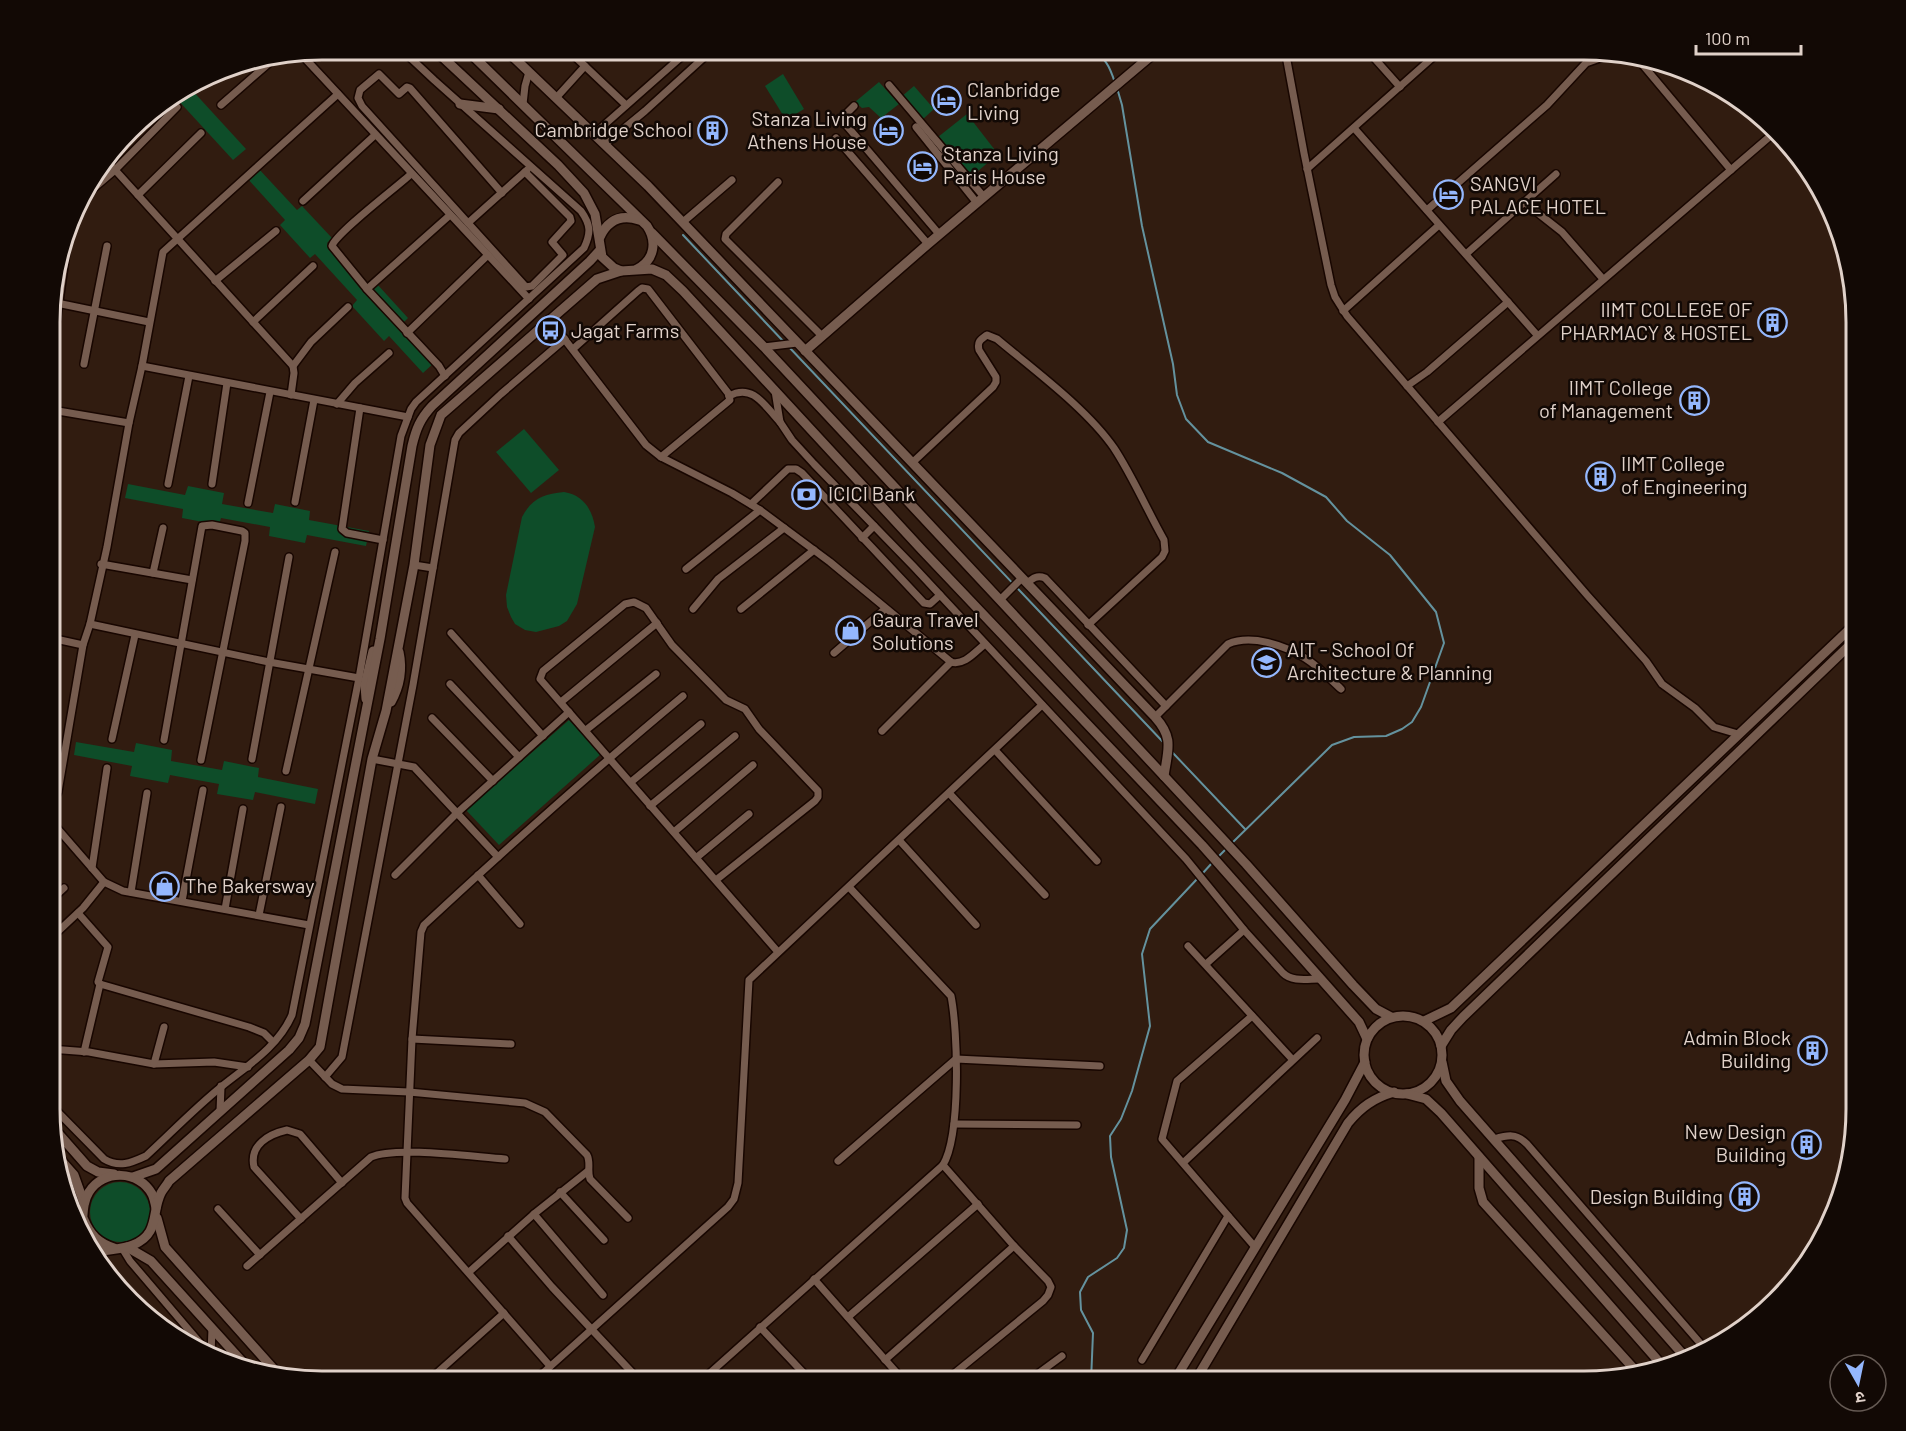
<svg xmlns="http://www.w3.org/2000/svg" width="1906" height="1431" font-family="Barlow,'Noto Sans Devanagari',sans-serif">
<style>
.green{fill:#0e4d29}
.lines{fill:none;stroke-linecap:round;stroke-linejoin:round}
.stream{stroke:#64929e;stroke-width:2}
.street-casing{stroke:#180600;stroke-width:10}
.secondary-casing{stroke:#180600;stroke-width:12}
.street{stroke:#765c4f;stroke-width:7}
.secondary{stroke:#765c4f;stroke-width:9}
.labels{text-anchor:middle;stroke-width:5;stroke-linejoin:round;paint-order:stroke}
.poi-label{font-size:20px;fill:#e0d1c9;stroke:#120905;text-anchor:start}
.rim{fill:none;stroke:#e0d1c9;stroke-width:3}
</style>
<rect width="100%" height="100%" fill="#311c10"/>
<g class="green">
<polygon points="783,74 804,109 786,120 765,86"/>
<polygon points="879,82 899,104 881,118 869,107 862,108 855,102"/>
<polygon points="914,86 934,109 922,120 901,97"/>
<polygon points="191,89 246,149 233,160 176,98"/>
<polygon points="967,114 998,154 971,177 938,137"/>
<polygon points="258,168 297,210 302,206 332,238 327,243 370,290 377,284 408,318 403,323 436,361 423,373 389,336 384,341 352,306 357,300 315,254 310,258 280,225 285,220 247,178"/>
<polygon points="524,429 559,470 531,493 496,452"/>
<polygon points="128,484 185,495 188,486 224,493 222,504 273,513 275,504 310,511 309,520 369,531 366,546 307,535 305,543 269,536 270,527 221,518 219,525 182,518 183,509 125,498"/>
<path d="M564 492C583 495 592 509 595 527L577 604 567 621 559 626 536 632 525 630 515 624 511 617 507 607 506 595 522 517C532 498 544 494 564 492Z"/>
<polygon points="569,720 601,754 499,845 466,810"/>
<polygon points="76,742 134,752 136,743 172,750 171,761 222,770 224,761 259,768 258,777 318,789 315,804 255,792 253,800 217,794 219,784 170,775 168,783 130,776 132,766 74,755"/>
<circle cx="120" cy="1212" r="30"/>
</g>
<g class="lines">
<g class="stream">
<path d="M1088 50C1105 55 1110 67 1115 83"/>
<polyline points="1117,88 1122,105 1142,226 1173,364 1177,395 1186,419 1208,442 1282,473 1326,497 1347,521 1390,555 1436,612 1444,643 1421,707 1412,722 1402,729 1386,736 1354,737 1332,745 1231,844"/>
<polyline points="683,235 784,342"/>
<polyline points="788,346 1164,743"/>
<polyline points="1172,752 1245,829"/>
<polyline points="1218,857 1227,848"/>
<polyline points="1202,874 1212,863"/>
<polyline points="1091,1381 1093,1333 1081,1310 1080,1292 1088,1277 1117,1258 1124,1248 1127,1230 1111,1157 1110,1136 1121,1119 1132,1091 1150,1026 1142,954 1150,929 1198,878"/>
</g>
<defs>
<g id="street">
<polyline points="568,50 626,105"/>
<polyline points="1285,50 1304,153 1331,285 1335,297 1347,316 1587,595 1646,661 1662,684 1695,708 1714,727 1738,734"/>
<polyline points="1367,50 1400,87"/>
<polyline points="300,53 529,299"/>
<polyline points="1637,58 1731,170"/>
<polyline points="889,85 984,197"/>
<polyline points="556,98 585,66"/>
<polyline points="523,104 525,86 529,72"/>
<polyline points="221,105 276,57"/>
<polyline points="854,106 841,119 939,234"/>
<polyline points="916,127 977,203"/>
<polyline points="1354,128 1537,335"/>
<polyline points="594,134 689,50"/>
<polyline points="836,138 928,244"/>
<polyline points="605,144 645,111 711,51"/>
<polyline points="107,161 293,366 294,373 291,395"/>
<polyline points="1307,169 1441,50"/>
<path d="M411 174C397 187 336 233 332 246L367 289 439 366 445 376"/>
<polyline points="778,182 726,234 725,239 822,336"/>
<polyline points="502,193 410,88 407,87 399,94 379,74 360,90 358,98 362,106 526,287 532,286 563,255 552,242 571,221 570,217 525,172"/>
<polyline points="138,195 201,133"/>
<polyline points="81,199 115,170 177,107"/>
<polyline points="303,201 375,135"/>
<polyline points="1524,202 1562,232 1603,279"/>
<polyline points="1427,210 1547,105 1586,63 1614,53"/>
<polyline points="683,222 732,180"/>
<polyline points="468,223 527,170"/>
<polyline points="1466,254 1556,174"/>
<polyline points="215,281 276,231"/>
<polyline points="367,289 450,215"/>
<polyline points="52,302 149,322"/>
<polyline points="1343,311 1439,225"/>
<path d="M549 319 646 445 661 457 732 493 760 510 830 562 951 662C964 666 975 652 985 644"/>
<polyline points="253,322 313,266"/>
<polyline points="407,333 488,255"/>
<polyline points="764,347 797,343"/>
<polyline points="573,349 638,291 642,288 648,289 728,393 730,400 661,457"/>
<polyline points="52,351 68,238"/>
<polyline points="84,364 107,246"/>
<polyline points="142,366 408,417"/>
<polyline points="293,366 311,342 348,307"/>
<polyline points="1407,386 1427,372 1508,302"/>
<path d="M775 391 780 422 792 440 814 464 914 567 1186 859 1244 930 1283 973C1292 982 1307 979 1319 979"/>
<path d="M729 396C753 383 765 406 780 422"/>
<polyline points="337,404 355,383 389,353"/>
<polyline points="360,408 342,529 347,533 383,540"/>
<polyline points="52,410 129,423"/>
<polyline points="1438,422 1775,132"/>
<path d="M912 463 993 387 996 382V377L979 350C977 342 980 340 987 335L997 339C1034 370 1087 409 1114 448 1133 477 1147 510 1164 540L1165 551 1162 557 1088 625"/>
<polyline points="168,484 189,376"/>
<polyline points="212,484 227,383"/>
<polyline points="295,502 314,400"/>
<polyline points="248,503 270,392"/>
<polyline points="751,504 788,469 796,469 802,473 924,603 930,604 940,595"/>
<polyline points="862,538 874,526"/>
<polyline points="101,564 192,580"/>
<polyline points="414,565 433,568"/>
<polyline points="686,569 760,510"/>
<polyline points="153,573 163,528"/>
<path d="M1027 583C1033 578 1037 575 1045 578L1166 706"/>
<polyline points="1000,600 1022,578"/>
<polyline points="693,609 718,579 784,528"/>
<polyline points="741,609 814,550"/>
<polyline points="90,624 269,662 359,678"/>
<polyline points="451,633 543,736"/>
<polyline points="51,638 83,645"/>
<polyline points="834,653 885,609"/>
<polyline points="450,684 519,757"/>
<polyline points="561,702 657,623"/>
<path d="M1155 717 1228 644C1251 634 1284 645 1305 658 1318 666 1330 679 1341 689"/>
<polyline points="432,718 493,781"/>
<polyline points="586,730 656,674"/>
<polyline points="882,731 951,662"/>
<polyline points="112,739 135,635"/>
<polyline points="164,740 202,526 212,525 242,531 245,533 245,541 201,760"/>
<polyline points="995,750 1097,861"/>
<polyline points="252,759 289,557"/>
<polyline points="372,759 414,767 498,857"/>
<polyline points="286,771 335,552"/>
<polyline points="631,782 701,724"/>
<polyline points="949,793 1045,895"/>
<polyline points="51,806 58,792 83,645 90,624 107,547 129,423 142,366 163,252 338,94"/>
<polyline points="650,806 735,736"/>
<polyline points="51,821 104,882 123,891 309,925"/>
<polyline points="674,832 753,765"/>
<polyline points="899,840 976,925"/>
<polyline points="696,858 749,814"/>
<polyline points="92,868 107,768"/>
<polyline points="395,875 457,813 569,712"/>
<polyline points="478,875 520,924"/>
<path d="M716 880 815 801 818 797V791L759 729 745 709 726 700 672 645 646 608 634 602 625 604 543 671 540 679C620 770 699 861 778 952"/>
<polyline points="131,892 147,793"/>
<polyline points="51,900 64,888"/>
<polyline points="182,901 203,790"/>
<polyline points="225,909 243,809"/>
<polyline points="78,913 108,947 98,982 100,984 249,1027 264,1033 273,1042"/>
<polyline points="259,915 281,807"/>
<polyline points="51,938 83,908 104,882"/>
<polyline points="1188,946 1292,1059"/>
<polyline points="1206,964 1244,930"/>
<polyline points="1252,1016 1177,1081 1162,1139 1255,1247"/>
<polyline points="412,1039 511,1044"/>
<polyline points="50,1049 89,1052 154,1064 214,1062 248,1067"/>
<polyline points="84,1052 100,984"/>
<path d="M309 1060 332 1084 342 1089 409 1092 525 1103 545 1112 587 1155C591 1162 587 1171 590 1179L628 1218"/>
<polyline points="154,1064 164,1027"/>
<polyline points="325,1077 342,1057 413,685 455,440 459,433 501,394 565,339"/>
<path d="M50 1104 104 1159C119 1168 131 1163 146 1156 171 1133 195 1108 221 1087 247 1066 278 1047 292 1015L359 678 401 436 411 409 416 402 584 248C591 233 591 225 581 211L434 80 402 50"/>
<polyline points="220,1112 221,1086"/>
<polyline points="954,1124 1077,1125"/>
<path d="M1494 1139C1508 1135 1516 1133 1527 1144L1707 1351"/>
<polyline points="838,1161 956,1059 1100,1066"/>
<polyline points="1184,1162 1317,1038"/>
<polyline points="943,1165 1014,1246 1048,1281 1051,1287 1048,1295 1043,1301 945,1381"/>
<polyline points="560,1192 604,1240"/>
<polyline points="218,1209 260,1255"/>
<polyline points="534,1214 603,1295"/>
<path d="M301 1219 254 1167C249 1145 269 1134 287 1130L300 1134 342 1183"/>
<polyline points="508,1236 552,1287 640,1381"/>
<polyline points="122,1248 130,1261 212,1357"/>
<path d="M247 1266 371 1157C396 1146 474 1157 505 1159"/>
<polyline points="469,1272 534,1214 588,1171"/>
<polyline points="814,1279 904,1381"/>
<polyline points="848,1317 978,1204"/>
<polyline points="760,1327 811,1381"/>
<polyline points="211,1355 212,1328"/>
<polyline points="885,1360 1014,1246"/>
<polyline points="1142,1360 1228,1216"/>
<path d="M550 1366 407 1203 405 1198 412 1039 421 932 424 925C508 847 594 770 683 696"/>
<polyline points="428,1381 504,1313"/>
<polyline points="534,1381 728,1207 734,1199 738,1183 749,980 1042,705"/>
<path d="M701 1381 943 1165C961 1135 958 1031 951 996L849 887"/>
<polyline points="1028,1381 1062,1356"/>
</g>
<g id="secondary">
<polyline points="435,50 558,165 584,193 595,214 602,257 614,268 621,271"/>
<path d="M467 50 647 226C657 241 655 260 637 269"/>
<path d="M506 50 648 186 1155 717C1174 738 1168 749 1164 776"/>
<polyline points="460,104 499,109"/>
<polyline points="652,233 764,347 1246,864 1353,985 1376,1009 1391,1017"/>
<path d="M600 237C608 220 621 214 639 220"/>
<polyline points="805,351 928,244 1158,50"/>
<polyline points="366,699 365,685 373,651"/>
<path d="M391 702C400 686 403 671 399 652"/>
<circle cx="1403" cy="1055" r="39"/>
<polyline points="1424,1021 1451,1008 1856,623"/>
<polyline points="1441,1046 1451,1030 1463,1017 1856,639"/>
<polyline points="1442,1062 1446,1081 1460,1101 1686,1358"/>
<polyline points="1407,1094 1426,1099 1441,1113 1661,1364"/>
<polyline points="50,1124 87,1166 98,1172 114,1174"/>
<polyline points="58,1157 74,1175 84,1203"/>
<polyline points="1479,1157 1479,1188 1483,1202 1635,1370"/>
<path d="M133 1177 156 1169 289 1050 299 1038 305 1024 380 639 412 446C416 429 420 419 432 406L590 261 600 250"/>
<polyline points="157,1218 165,1247 279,1375"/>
<path d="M84 1220C90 1235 99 1243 114 1248"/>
<path d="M81 1234C84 1221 81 1204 89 1192 103 1169 139 1170 152 1194 154 1198 155 1203 156 1208"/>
<polyline points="127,1247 151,1261 248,1368"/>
<path d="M96 1253C108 1249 121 1250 133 1245 160 1234 151 1213 161 1193 163 1189 167 1185 169 1181L309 1060 320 1047 372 759 386 711 414 565 430 445 441 415 597 279 621 271 652 269 666 275 683 291 922 550 1202 845 1359 1022 1367 1039"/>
<polyline points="1174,1381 1345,1100 1365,1062"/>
<path d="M1195 1381 1348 1123C1361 1107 1374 1098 1394 1092"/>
</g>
</defs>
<use href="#street" class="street-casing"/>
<use href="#secondary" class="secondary-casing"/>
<use href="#street" class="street"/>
<use href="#secondary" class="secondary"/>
</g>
<defs>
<symbol id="hotel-ring" viewBox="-11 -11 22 22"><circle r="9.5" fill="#120905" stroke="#94b7fd" stroke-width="1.5"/><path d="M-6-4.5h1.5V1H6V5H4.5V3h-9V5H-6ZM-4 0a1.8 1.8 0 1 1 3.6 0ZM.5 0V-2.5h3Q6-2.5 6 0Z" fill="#94b7fd"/></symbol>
<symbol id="building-ring" viewBox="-11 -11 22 22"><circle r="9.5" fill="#120905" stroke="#94b7fd" stroke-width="1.5"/><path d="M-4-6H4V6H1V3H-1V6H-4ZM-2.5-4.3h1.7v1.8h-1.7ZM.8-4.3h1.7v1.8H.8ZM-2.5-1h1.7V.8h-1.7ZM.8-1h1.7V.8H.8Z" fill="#94b7fd"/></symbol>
<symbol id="bus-ring" viewBox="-11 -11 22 22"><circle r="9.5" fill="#120905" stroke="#94b7fd" stroke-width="1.5"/><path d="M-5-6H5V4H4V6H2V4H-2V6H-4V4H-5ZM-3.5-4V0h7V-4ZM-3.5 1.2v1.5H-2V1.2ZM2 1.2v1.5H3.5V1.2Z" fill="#94b7fd"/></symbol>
<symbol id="bank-ring" viewBox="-11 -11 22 22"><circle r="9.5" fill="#120905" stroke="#94b7fd" stroke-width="1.5"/><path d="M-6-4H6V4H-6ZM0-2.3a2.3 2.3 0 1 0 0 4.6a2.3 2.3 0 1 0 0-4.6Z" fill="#94b7fd"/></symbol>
<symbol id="shop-ring" viewBox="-11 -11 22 22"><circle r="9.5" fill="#120905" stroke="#94b7fd" stroke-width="1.5"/><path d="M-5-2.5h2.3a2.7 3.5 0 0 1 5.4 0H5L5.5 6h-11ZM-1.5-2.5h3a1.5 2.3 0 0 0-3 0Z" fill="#94b7fd"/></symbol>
<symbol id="university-ring" viewBox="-11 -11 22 22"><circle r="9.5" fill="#120905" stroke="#94b7fd" stroke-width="1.5"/><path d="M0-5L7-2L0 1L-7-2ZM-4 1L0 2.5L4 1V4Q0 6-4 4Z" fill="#94b7fd"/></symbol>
</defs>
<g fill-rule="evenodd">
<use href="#hotel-ring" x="930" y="84" width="33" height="33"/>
<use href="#building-ring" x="696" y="114" width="33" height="33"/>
<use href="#hotel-ring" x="872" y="114" width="33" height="33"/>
<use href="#hotel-ring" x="906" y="150" width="33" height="33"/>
<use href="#hotel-ring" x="1432" y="178" width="33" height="33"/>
<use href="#building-ring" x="1756" y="306" width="33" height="33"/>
<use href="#bus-ring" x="534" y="314" width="33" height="33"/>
<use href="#building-ring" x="1678" y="384" width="33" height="33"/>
<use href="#building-ring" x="1584" y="460" width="33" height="33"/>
<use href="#bank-ring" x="790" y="478" width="33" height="33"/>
<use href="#shop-ring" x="834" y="614" width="33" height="33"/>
<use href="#university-ring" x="1250" y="646" width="33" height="33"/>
<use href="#shop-ring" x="148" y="870" width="33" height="33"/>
<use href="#building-ring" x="1796" y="1034" width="33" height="33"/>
<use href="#building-ring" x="1790" y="1128" width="33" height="33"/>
<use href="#building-ring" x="1728" y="1180" width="33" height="33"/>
</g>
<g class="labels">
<g class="poi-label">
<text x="967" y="97">Clanbridge<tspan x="967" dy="23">Living</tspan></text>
<text x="867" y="126" text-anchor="end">Stanza Living<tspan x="867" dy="23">Athens House</tspan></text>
<text x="692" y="137" text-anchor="end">Cambridge School</text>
<text x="943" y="161">Stanza Living<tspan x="943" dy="23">Paris House</tspan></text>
<text x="1470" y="191">SANGVI<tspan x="1470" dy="23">PALACE HOTEL</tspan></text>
<text x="1752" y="317" text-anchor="end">IIMT COLLEGE OF<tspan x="1752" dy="23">PHARMACY &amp; HOSTEL</tspan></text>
<text x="571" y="338">Jagat Farms</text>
<text x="1673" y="395" text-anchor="end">IIMT College<tspan x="1673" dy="23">of Management</tspan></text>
<text x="1621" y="471">IIMT College<tspan x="1621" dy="23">of Engineering</tspan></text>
<text x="828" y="501">ICICI Bank</text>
<text x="872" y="627">Gaura Travel<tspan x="872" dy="23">Solutions</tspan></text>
<text x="1287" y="657">AIT - School Of<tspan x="1287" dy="23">Architecture &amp; Planning</tspan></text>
<text x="185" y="893">The Bakersway</text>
<text x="1791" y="1045" text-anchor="end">Admin Block<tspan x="1791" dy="23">Building</tspan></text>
<text x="1786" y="1139" text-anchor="end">New Design<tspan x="1786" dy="23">Building</tspan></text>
<text x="1723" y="1204" text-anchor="end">Design Building</text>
</g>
</g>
<path d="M0 0H1906V1431H0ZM322 60H1584A262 262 0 0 1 1846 322V1109A262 262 0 0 1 1584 1371H322A262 262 0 0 1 60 1109V322A262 262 0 0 1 322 60Z" fill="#120905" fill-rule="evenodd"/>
<path class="rim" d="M322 60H1584A262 262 0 0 1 1846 322V1109A262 262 0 0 1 1584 1371H322A262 262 0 0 1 60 1109V322A262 262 0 0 1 322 60Z"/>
<g transform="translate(1858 1383) rotate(171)"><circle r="28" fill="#120905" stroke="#645953" stroke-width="1.5"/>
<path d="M0-4.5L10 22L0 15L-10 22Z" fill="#94b7fd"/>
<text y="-9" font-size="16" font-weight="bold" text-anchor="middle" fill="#e0d1c9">उ</text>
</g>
<path d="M1696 45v9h105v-9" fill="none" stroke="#e0d1c9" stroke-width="3"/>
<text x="1705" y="45" font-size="18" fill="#e0d1c9" stroke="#120905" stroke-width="4.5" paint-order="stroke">100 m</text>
</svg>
